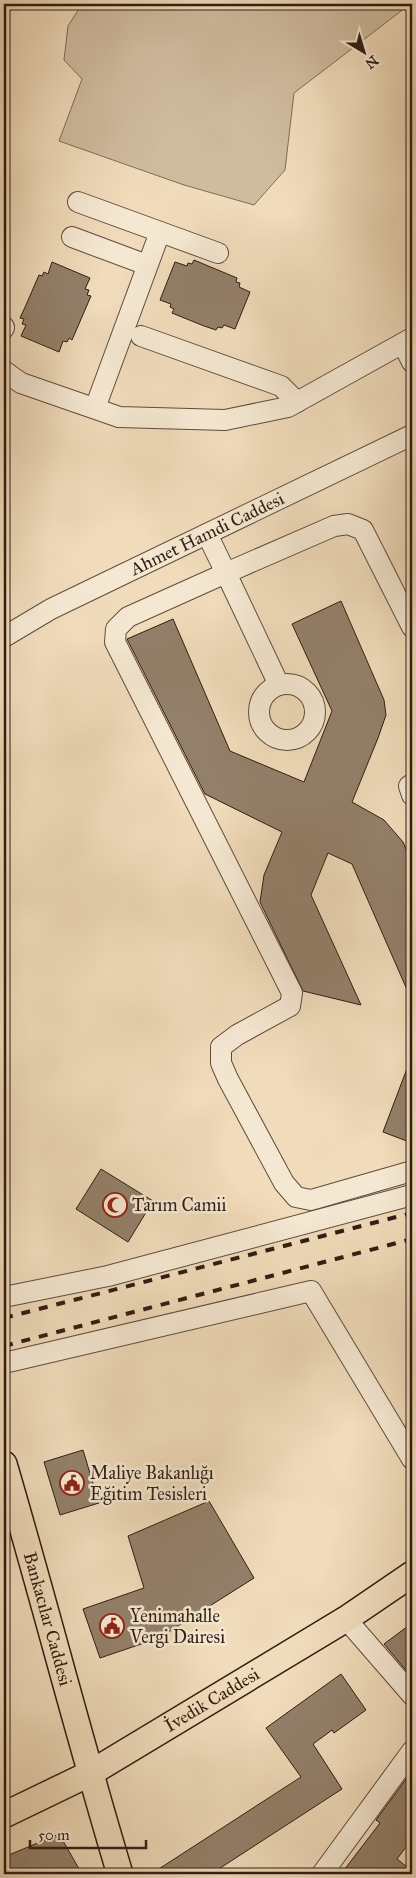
<svg xmlns="http://www.w3.org/2000/svg" width="416" height="1878" font-family="'IM FELL Great Primer',serif">
<style>
.green{fill:#cfbb9e;stroke:#7f6c58}
.building{fill:#93806a;stroke:#2f1d13}
.lines{fill:none;stroke-linecap:round;stroke-linejoin:round}
.minor-casing{stroke:#5f4c3d;stroke-width:22}
.major-casing{stroke:#2f1d13;stroke-width:28}
.minor{stroke:#f5e8d2;stroke-width:20}
.major{stroke:#f0dbba;stroke-width:25}
.rail{stroke:#2f1d13;stroke-width:4;stroke-dasharray:9 9;stroke-linecap:butt}
.labels{text-anchor:middle;stroke-width:5;stroke-linejoin:round;paint-order:stroke}
.street-label{font-size:18px;fill:#2f1d13;stroke:#f5e8d2}
.poi-label{font-size:18px;fill:#2f1d13;stroke:#f5e8d2;text-anchor:start}
</style>
<rect width="100%" height="100%" fill="#f0dbba"/>
<filter id="stains"><feTurbulence type="fractalNoise" baseFrequency=".004" numOctaves="4"/><feColorMatrix values="0 0 0 0 .2 0 0 0 0 .09 0 0 0 0 .02 0 0 0 .5 -.17"/></filter>
<radialGradient id="worn" r=".72"><stop offset=".6" stop-color="#630" stop-opacity="0"/><stop offset="1" stop-color="#630" stop-opacity=".3"/></radialGradient>
<polygon class="green" points="82,4 407,4 405,8 294,93 285,170 254,205 184,185 59,141 82,79 64,60 68,26"/>
<g class="building">
<polygon points="194,260 237,278 236,282 240,283 239,287 250,292 235,329 224,325 222,328 218,327 216,330 204,326 172,313 174,309 170,307 171,304 160,300 175,262 187,266 188,263 192,264"/>
<polygon points="52,262 90,278 85,289 89,290 87,295 91,296 72,340 69,338 67,342 63,341 59,352 21,336 26,325 22,324 24,319 20,318 26,305 39,275 42,276 44,272 48,274"/>
<polygon points="341,601 384,700 386,715 378,738 352,802 384,820 403,842 412,864 412,1001 352,864 328,853 311,895 361,1005 303,991 260,902 264,875 282,832 205,794 127,639 173,619 230,751 304,782 332,711 292,624"/>
<polygon points="411,1058 412,1058 412,1143 383,1132"/>
<polygon points="101,1169 153,1201 128,1242 76,1209"/>
<polygon points="83,1450 99,1503 60,1515 44,1462"/>
<polygon points="209,1501 254,1578 159,1638 100,1658 83,1609 144,1588 128,1536"/>
<polygon points="412,1623 412,1671 409,1674 384,1644"/>
<polygon points="341,1674 366,1710 334,1733 332,1730 313,1744 342,1789 211,1874 151,1874 301,1777 266,1728"/>
<polygon points="412,1771 412,1839 397,1859 412,1871 412,1874 341,1874 380,1823 376,1820"/>
<polygon points="59,1834 82,1874 4,1874 4,1857"/>
</g>
<g class="lines">
<defs>
<g id="minor">
<polyline points="78,202 218,253"/>
<polyline points="72,237 147,265"/>
<polyline points="4,327 4,328"/>
<polyline points="141,336 281,386 297,402"/>
<polyline points="403,344 412,362"/>
<polyline points="4,371 21,383 119,417 225,420 288,407 412,338"/>
<polyline points="95,408 160,232"/>
<polyline points="207,534 226,573 334,526 348,524 363,530 412,627"/>
<path id="s1" d="M4 637 51 609 412 435"/>
<circle cx="287" cy="712" r="28"/>
<polyline points="279,685 226,573 128,617 116,629 115,642 292,993 290,1006 237,1035 221,1047 221,1063 228,1079 284,1183 296,1197 311,1200 412,1171"/>
<polyline points="412,784 409,786 412,795"/>
<polyline points="4,1297 108,1276 412,1195"/>
<polyline points="4,1363 311,1291 412,1459"/>
<polyline points="346,1619 412,1695"/>
<polyline points="322,1874 412,1751"/>
</g>
<g id="major">
<path id="s2" d="M4 1464C44 1600 79 1738 120 1874"/>
<path id="s3" d="M4 1815 89 1774 346 1619 412 1574"/>
</g>
</defs>
<use href="#minor" class="minor-casing"/>
<use href="#major" class="major-casing"/>
<use href="#minor" class="minor"/>
<use href="#major" class="major"/>
<g class="rail">
<polyline points="4,1318 412,1213"/>
<polyline points="4,1346 412,1239"/>
</g>
</g>
<defs>
<symbol id="mosque-ring" viewBox="-11 -11 22 22"><circle r="9.5" fill="#f5e8d2" stroke="#8f2418" stroke-width="1.5"/><path d="M3.5-4.9A6 6 0 1 0 3.5 4.9A5 5 0 1 1 3.5-4.9Z" fill="#8f2418"/></symbol>
<symbol id="civic-ring" viewBox="-11 -11 22 22"><circle r="9.5" fill="#f5e8d2" stroke="#8f2418" stroke-width="1.5"/><path d="M-.6-6.5H3V-4.5H.6V-3L4-1V1h2V6H-6V1h2V-1L-.6-3ZM-1.2 2.5V6h2.4V2.5Z" fill="#8f2418"/></symbol>
</defs>
<g fill-rule="evenodd">
<use href="#mosque-ring" x="101" y="1191" width="28" height="28"/>
<use href="#civic-ring" x="58" y="1469" width="28" height="28"/>
<use href="#civic-ring" x="98" y="1612" width="28" height="28"/>
</g>
<g class="labels">
<g class="street-label">
<text dy="6" stroke="none"><textPath href="#s1" startOffset="228">Ahmet Hamdi Caddesi</textPath></text>
<text dy="6" stroke="none"><textPath href="#s2" startOffset="161">Bankacılar Caddesi</textPath></text>
<text dy="6" stroke="none"><textPath href="#s3" startOffset="238">İvedik Caddesi</textPath></text>
</g>
<g class="poi-label">
<text x="132" y="1211">Tarım Camii</text>
<text x="90" y="1479">Maliye Bakanlığı<tspan x="90" dy="21">Eğitim Tesisleri</tspan></text>
<text x="130" y="1622">Yenimahalle<tspan x="130" dy="21">Vergi Dairesi</tspan></text>
</g>
</g>
<rect width="416" height="1878" fill="none" stroke="#f0dbba" stroke-width="20"/>
<rect x="5" y="5" width="406" height="1868" fill="none" stroke="#2f1d13" stroke-width="2.5"/>
<rect x="10" y="10" width="396" height="1858" fill="none" stroke="#2f1d13"/>
<g transform="translate(364 52) rotate(142)" stroke="#f5e8d2" stroke-width="4" paint-order="stroke">
<path d="M0-4L9 19L0 12L-9 19Z" fill="#2f1d13"/>
<text y="-8" font-size="14" font-weight="bold" text-anchor="middle" fill="#2f1d13">N</text>
</g>
<path d="M30 1840v8h116v-8" fill="none" stroke="#2f1d13" stroke-width="2.5"/>
<text x="38" y="1840" font-size="15" fill="#2f1d13" stroke="#f5e8d2" stroke-width="4" paint-order="stroke">50 m</text>
<rect width="100%" height="100%" filter="url(#stains)"/>
<rect width="100%" height="100%" fill="url(#worn)"/>
</svg>
